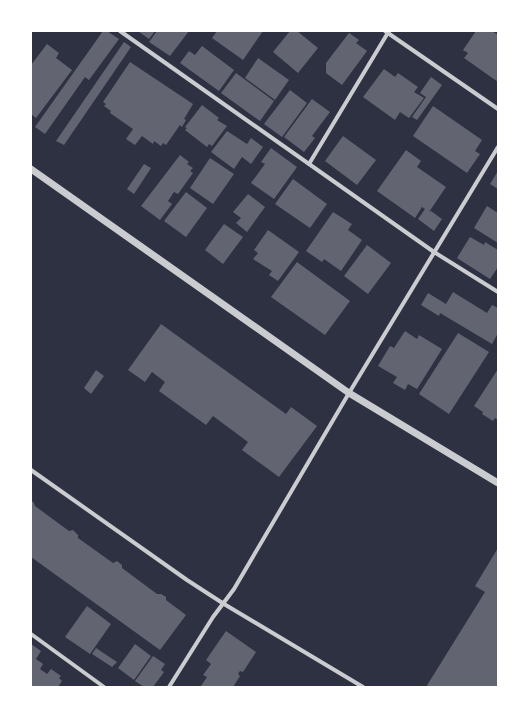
<svg xmlns="http://www.w3.org/2000/svg" width="529" height="718" font-family="'PT Serif',serif">
<style>
.building{fill:#626471}
.lines{fill:none;stroke-linecap:round;stroke-linejoin:round}
.minor{stroke:#caccd0;stroke-width:4}
.tertiary{stroke:#caccd0;stroke-width:7}
</style>
<rect width="100%" height="100%" fill="#2d3142"/>
<g class="building">
<polygon points="103,31 107,31 119,39 89,80 85,77 45,134 35,127"/>
<polygon points="138,31 155,31 149,39"/>
<polygon points="157,31 189,31 170,56 149,42"/>
<polygon points="217,31 263,31 243,60 212,38"/>
<polygon points="290,31 297,31 318,48 298,73 273,52"/>
<polygon points="476,31 480,32 481,31 492,31 498,35 498,82 464,58 468,53 463,50"/>
<polygon points="349,33 359,40 356,43 367,51 342,85 326,73 326,63"/>
<polygon points="124,42 131,47 64,145 56,141"/>
<polygon points="47,44 59,53 56,58 72,70 36,118 31,114 31,65"/>
<polygon points="202,46 234,70 219,91 180,63 189,51 195,55"/>
<polygon points="258,58 289,80 275,100 245,78"/>
<polygon points="130,62 193,104 184,119 186,120 182,127 180,125 166,145 163,143 161,146 154,141 153,144 142,136 135,145 126,139 133,129 110,113 111,111 104,106 106,104 103,102"/>
<polygon points="384,69 395,77 398,73 418,87 414,92 424,98 409,118 400,112 395,120 363,97"/>
<polygon points="236,73 274,101 260,121 221,93"/>
<polygon points="431,77 442,85 417,120 412,117 426,97 420,93"/>
<polygon points="290,90 307,103 282,137 264,124"/>
<polygon points="312,99 330,112 312,136 315,138 304,152 284,137"/>
<polygon points="202,105 219,118 217,120 227,126 212,146 209,144 207,147 185,130 187,128 185,127"/>
<polygon points="433,106 482,140 475,151 480,154 467,173 413,136"/>
<polygon points="227,131 247,144 251,138 263,147 251,164 242,157 234,169 211,152"/>
<polygon points="343,136 376,160 357,185 325,161"/>
<polygon points="271,148 297,167 274,199 251,183 265,164 261,162"/>
<polygon points="406,150 421,161 417,167 446,187 429,212 431,211 442,219 434,231 418,219 425,209 422,207 415,218 377,191"/>
<polygon points="180,155 189,162 187,164 193,168 190,171 193,173 178,194 174,192 168,201 172,204 160,220 141,206"/>
<polygon points="210,158 234,174 213,204 190,188"/>
<polygon points="144,164 151,168 134,194 127,189"/>
<polygon points="498,171 498,189 490,184"/>
<polygon points="293,179 327,204 310,228 275,204"/>
<polygon points="186,192 207,208 186,237 164,221"/>
<polygon points="248,194 265,207 247,232 236,223 241,218 233,212"/>
<polygon points="487,206 498,213 498,243 474,228"/>
<polygon points="333,212 352,224 348,230 362,240 341,271 324,259 322,262 306,251"/>
<polygon points="224,224 243,237 223,264 205,250"/>
<polygon points="268,230 299,252 278,281 269,275 272,271 253,259 258,253 254,250"/>
<polygon points="470,237 484,245 485,242 498,250 498,267 490,279 457,258"/>
<polygon points="367,245 391,263 368,294 344,276"/>
<polygon points="297,262 350,301 325,335 271,297"/>
<polygon points="453,292 487,313 492,305 498,308 498,333 492,344 440,313 439,316 421,305 428,293 446,304"/>
<polygon points="161,324 286,414 291,407 317,426 279,477 242,450 248,442 213,416 206,425 159,391 165,382 152,372 145,382 128,370"/>
<polygon points="405,331 417,339 419,335 442,349 417,389 408,384 405,390 393,383 397,377 378,366 390,346 394,348"/>
<polygon points="458,333 489,352 449,414 419,394"/>
<polygon points="498,369 498,420 495,418 493,421 482,414 483,412 474,406"/>
<polygon points="96,370 104,376 91,394 84,388"/>
<polygon points="31,500 34,503 35,506 69,531 73,530 78,535 78,538 113,563 117,561 122,565 122,568 157,594 161,594 166,597 166,600 186,615 160,650 31,557"/>
<polygon points="498,548 498,687 426,687 485,592 475,586"/>
<polygon points="87,606 111,624 90,654 65,637"/>
<polygon points="226,631 256,652 243,672 240,671 238,674 240,676 233,687 203,687 201,686 207,677 203,675 211,664 206,660"/>
<polygon points="31,644 41,651 36,659 43,664 40,669 47,674 51,669 61,676 59,678 62,681 58,687 31,687"/>
<polygon points="135,644 151,656 134,680 118,668"/>
<polygon points="96,648 117,662 112,667 92,654"/>
<polygon points="153,656 165,664 161,670 164,672 153,687 144,687 135,681"/>
</g>
<g class="lines">
<g class="minor">
<polyline points="120,31 434,252 498,292"/>
<polyline points="385,31 498,109"/>
<polyline points="309,164 389,31"/>
<polyline points="31,470 187,580 224,604 363,687"/>
<polyline points="31,634 104,687"/>
<polyline points="169,687 213,617 234,589 349,393 498,147"/>
</g>
<polyline class="tertiary" points="31,169 349,393 498,483"/>
</g>
<rect width="529" height="718" fill="none" stroke="#ffffff" stroke-width="64"/>
</svg>
